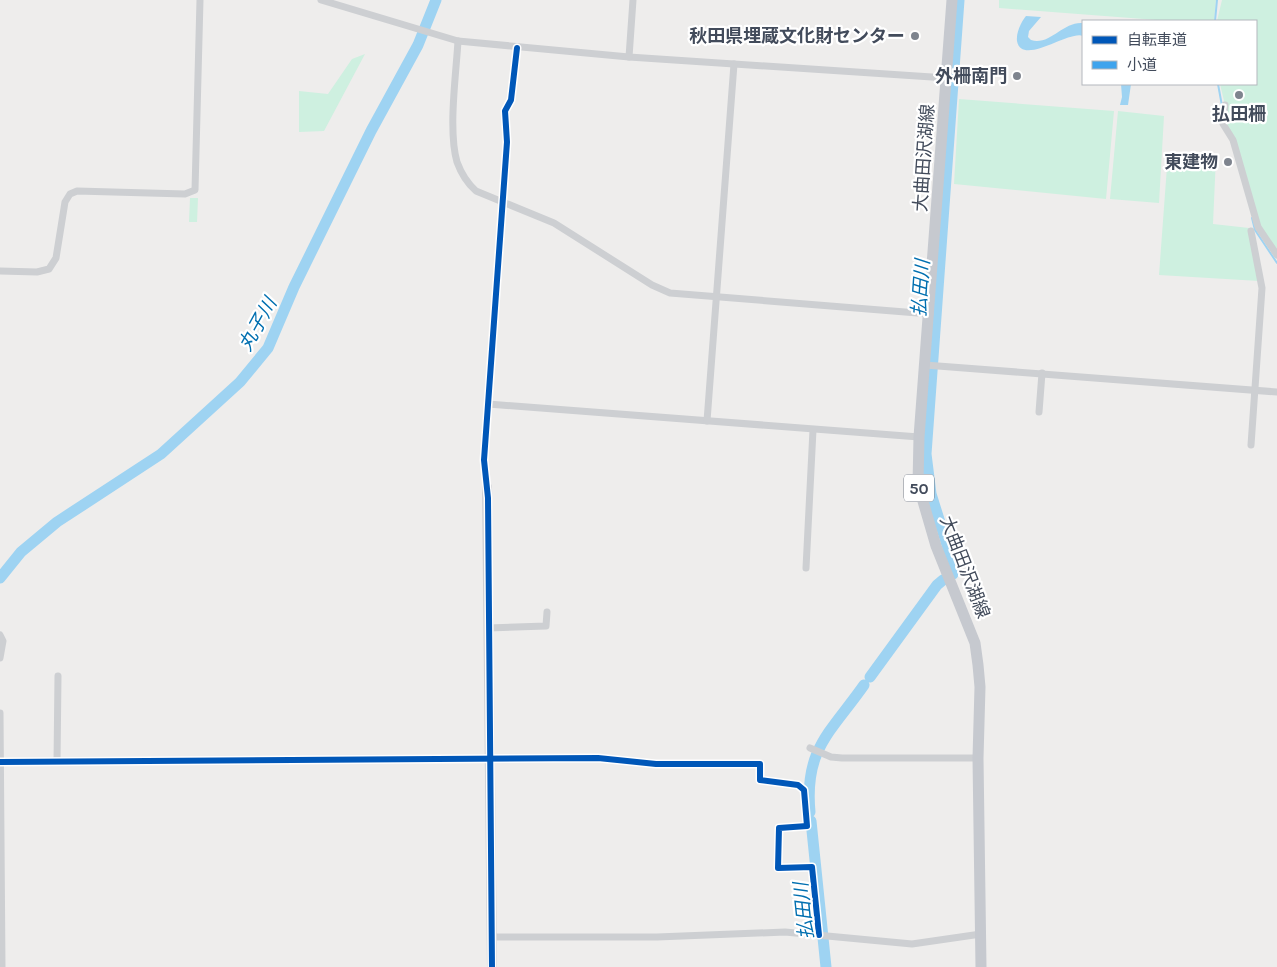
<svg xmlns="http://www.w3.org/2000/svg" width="1277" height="967" font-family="Karla,'Noto Sans JP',sans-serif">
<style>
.green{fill:#cef0e0}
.water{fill:#9ed3f2}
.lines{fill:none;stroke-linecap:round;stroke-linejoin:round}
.stream{stroke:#9ed3f2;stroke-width:2}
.river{stroke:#9ed3f2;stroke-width:11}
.street{stroke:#cdcfd2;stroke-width:7}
.secondary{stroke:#ccced2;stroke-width:10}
.primary{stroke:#c6c9cf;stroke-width:11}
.quiet{stroke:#3fa4ed;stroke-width:5;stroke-dasharray:10 5;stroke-linecap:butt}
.cycleway-casing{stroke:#fff;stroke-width:9}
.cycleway{stroke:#0057b8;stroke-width:6}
.poi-dot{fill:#7e848e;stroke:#fff;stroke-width:2}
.labels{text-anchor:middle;stroke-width:4.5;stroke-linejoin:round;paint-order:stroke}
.shield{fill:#fff;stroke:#7b818c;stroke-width:1}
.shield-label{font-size:16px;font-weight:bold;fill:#424b5b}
.poi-label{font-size:18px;font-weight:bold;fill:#424b5b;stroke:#fff;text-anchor:end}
.street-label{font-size:18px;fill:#424b5b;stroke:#fff}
.water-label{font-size:19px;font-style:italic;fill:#006fb0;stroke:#fff}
</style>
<rect width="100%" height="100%" fill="#eeedec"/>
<g class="green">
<polygon points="999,0 1216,0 1214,21 1170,21 999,8"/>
<polygon points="1222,0 1277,0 1277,255 1258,227 1233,140 1223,124 1225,105 1220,84 1256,84 1256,21 1217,21"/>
<polygon points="365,54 324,131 299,132 299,91 328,94 352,59"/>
<polygon points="959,99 1114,111 1106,199 954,184"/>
<polygon points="1118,111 1164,116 1159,203 1110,199"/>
<polygon points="1168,153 1216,157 1213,224 1249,228 1259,281 1159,275"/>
<polygon points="190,198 198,198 197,222 189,222"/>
</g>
<g class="water">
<polygon points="433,0 441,0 426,37 418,35"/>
<path d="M1026 16 1041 17 1029 31 1028 37 1031 40C1050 46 1063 21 1083 23V36C1069 30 1022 67 1017 41 1016 33 1021 22 1026 16Z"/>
<polygon points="1121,84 1131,84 1128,105 1120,105 1122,97"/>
</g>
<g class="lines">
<g class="stream">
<polyline points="1215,21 1217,0"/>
<polyline points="1218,84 1222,106"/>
<polyline points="1252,218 1255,230 1277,263"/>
</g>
<g class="river">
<polyline points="953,574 954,567 931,494 926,454 959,0"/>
<polyline points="0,578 21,552 57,522 161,454 240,382 268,348 294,287 371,131 418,45 436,0"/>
<polyline points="870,677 937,585 943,580"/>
<path d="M810 812C804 749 831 732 864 685"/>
<polyline points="811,821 826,967"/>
</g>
<g class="street">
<polyline points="321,0 458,41 629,57 947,78"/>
<path d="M458 41C456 75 448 131 457 162 461 173 467 183 476 191L554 223 652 285 670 293 930 314"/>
<polyline points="629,57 633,0"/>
<polyline points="1225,105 1223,124 1233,140 1258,227 1277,255"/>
<polyline points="0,271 37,272 49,269 56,258 65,202 70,194 77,191 185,194 195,190 200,0"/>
<polyline points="925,365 1277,392"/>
<polyline points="488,404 919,437"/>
<polyline points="1039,412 1042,373"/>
<polyline points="707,421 734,64"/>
<polyline points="1251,445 1262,288 1251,231"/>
<polyline points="487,487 484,460 507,142 505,111 511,100 517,48"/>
<polyline points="806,568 813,430"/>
<polyline points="488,628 546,626 547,612"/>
<polyline points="0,635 3,641 0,658"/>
<polyline points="0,713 2,967"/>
<polyline points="810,748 831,757 842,758 978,758"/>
<polyline points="1,762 598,758 656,764 760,764 760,780 798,785 804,790 807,826 779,828 778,868 812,867 819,935"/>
<polyline points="57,762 58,676"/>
<polyline points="491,937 657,937 785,932 912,944 981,934"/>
</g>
<polyline class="secondary" points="487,487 492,967"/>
<polyline class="primary" points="952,0 919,437 918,484 936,546 975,643 978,665 980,687 978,758 981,967"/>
<polyline class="quiet" points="959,79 972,80 973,73 1012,75"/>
<defs>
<g id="cycleway">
<polyline points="1,762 598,758 656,764 760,764 760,780 798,785 804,790 807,826 779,828 778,868 812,867 819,935"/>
<polyline points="492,967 488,498 484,460 507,142 505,111 511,100 517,48"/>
</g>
</defs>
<use href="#cycleway" class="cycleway-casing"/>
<use href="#cycleway" class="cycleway"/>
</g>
<g class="poi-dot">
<circle cx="915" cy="36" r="5"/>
<circle cx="1017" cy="76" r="5"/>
<circle cx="1239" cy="95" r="5"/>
<circle cx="1228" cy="162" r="5"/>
</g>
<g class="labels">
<rect class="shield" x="904" y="474.5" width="30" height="27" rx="4"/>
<g class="shield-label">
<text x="919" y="494">50</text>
</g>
<g class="poi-label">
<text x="905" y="42">秋田県埋蔵文化財センター</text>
<text x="1007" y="82">外柵南門</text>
<text x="1239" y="120" text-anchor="middle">払田柵</text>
<text x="1218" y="168">東建物</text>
</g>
<g class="street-label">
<text transform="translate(924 158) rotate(-86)" y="6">大曲田沢湖線</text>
<text transform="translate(965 567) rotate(69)" y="6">大曲田沢湖線</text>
</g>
<g class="water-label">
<text transform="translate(920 288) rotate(-86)" y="7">払田川</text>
<text transform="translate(257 324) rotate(-61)" y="7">丸子川</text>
<text transform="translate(803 911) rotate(-96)" y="7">払田川</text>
</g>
</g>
<rect x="1082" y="20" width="175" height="65" fill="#ffffff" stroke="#b3b7bd"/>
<rect x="1092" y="36" width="25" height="8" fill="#0057b8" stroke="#b3b7bd"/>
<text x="1127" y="45" font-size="15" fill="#424b5b">自転車道</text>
<rect x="1092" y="61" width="25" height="8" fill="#3fa4ed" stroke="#b3b7bd"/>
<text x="1127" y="70" font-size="15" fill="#424b5b">小道</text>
</svg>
